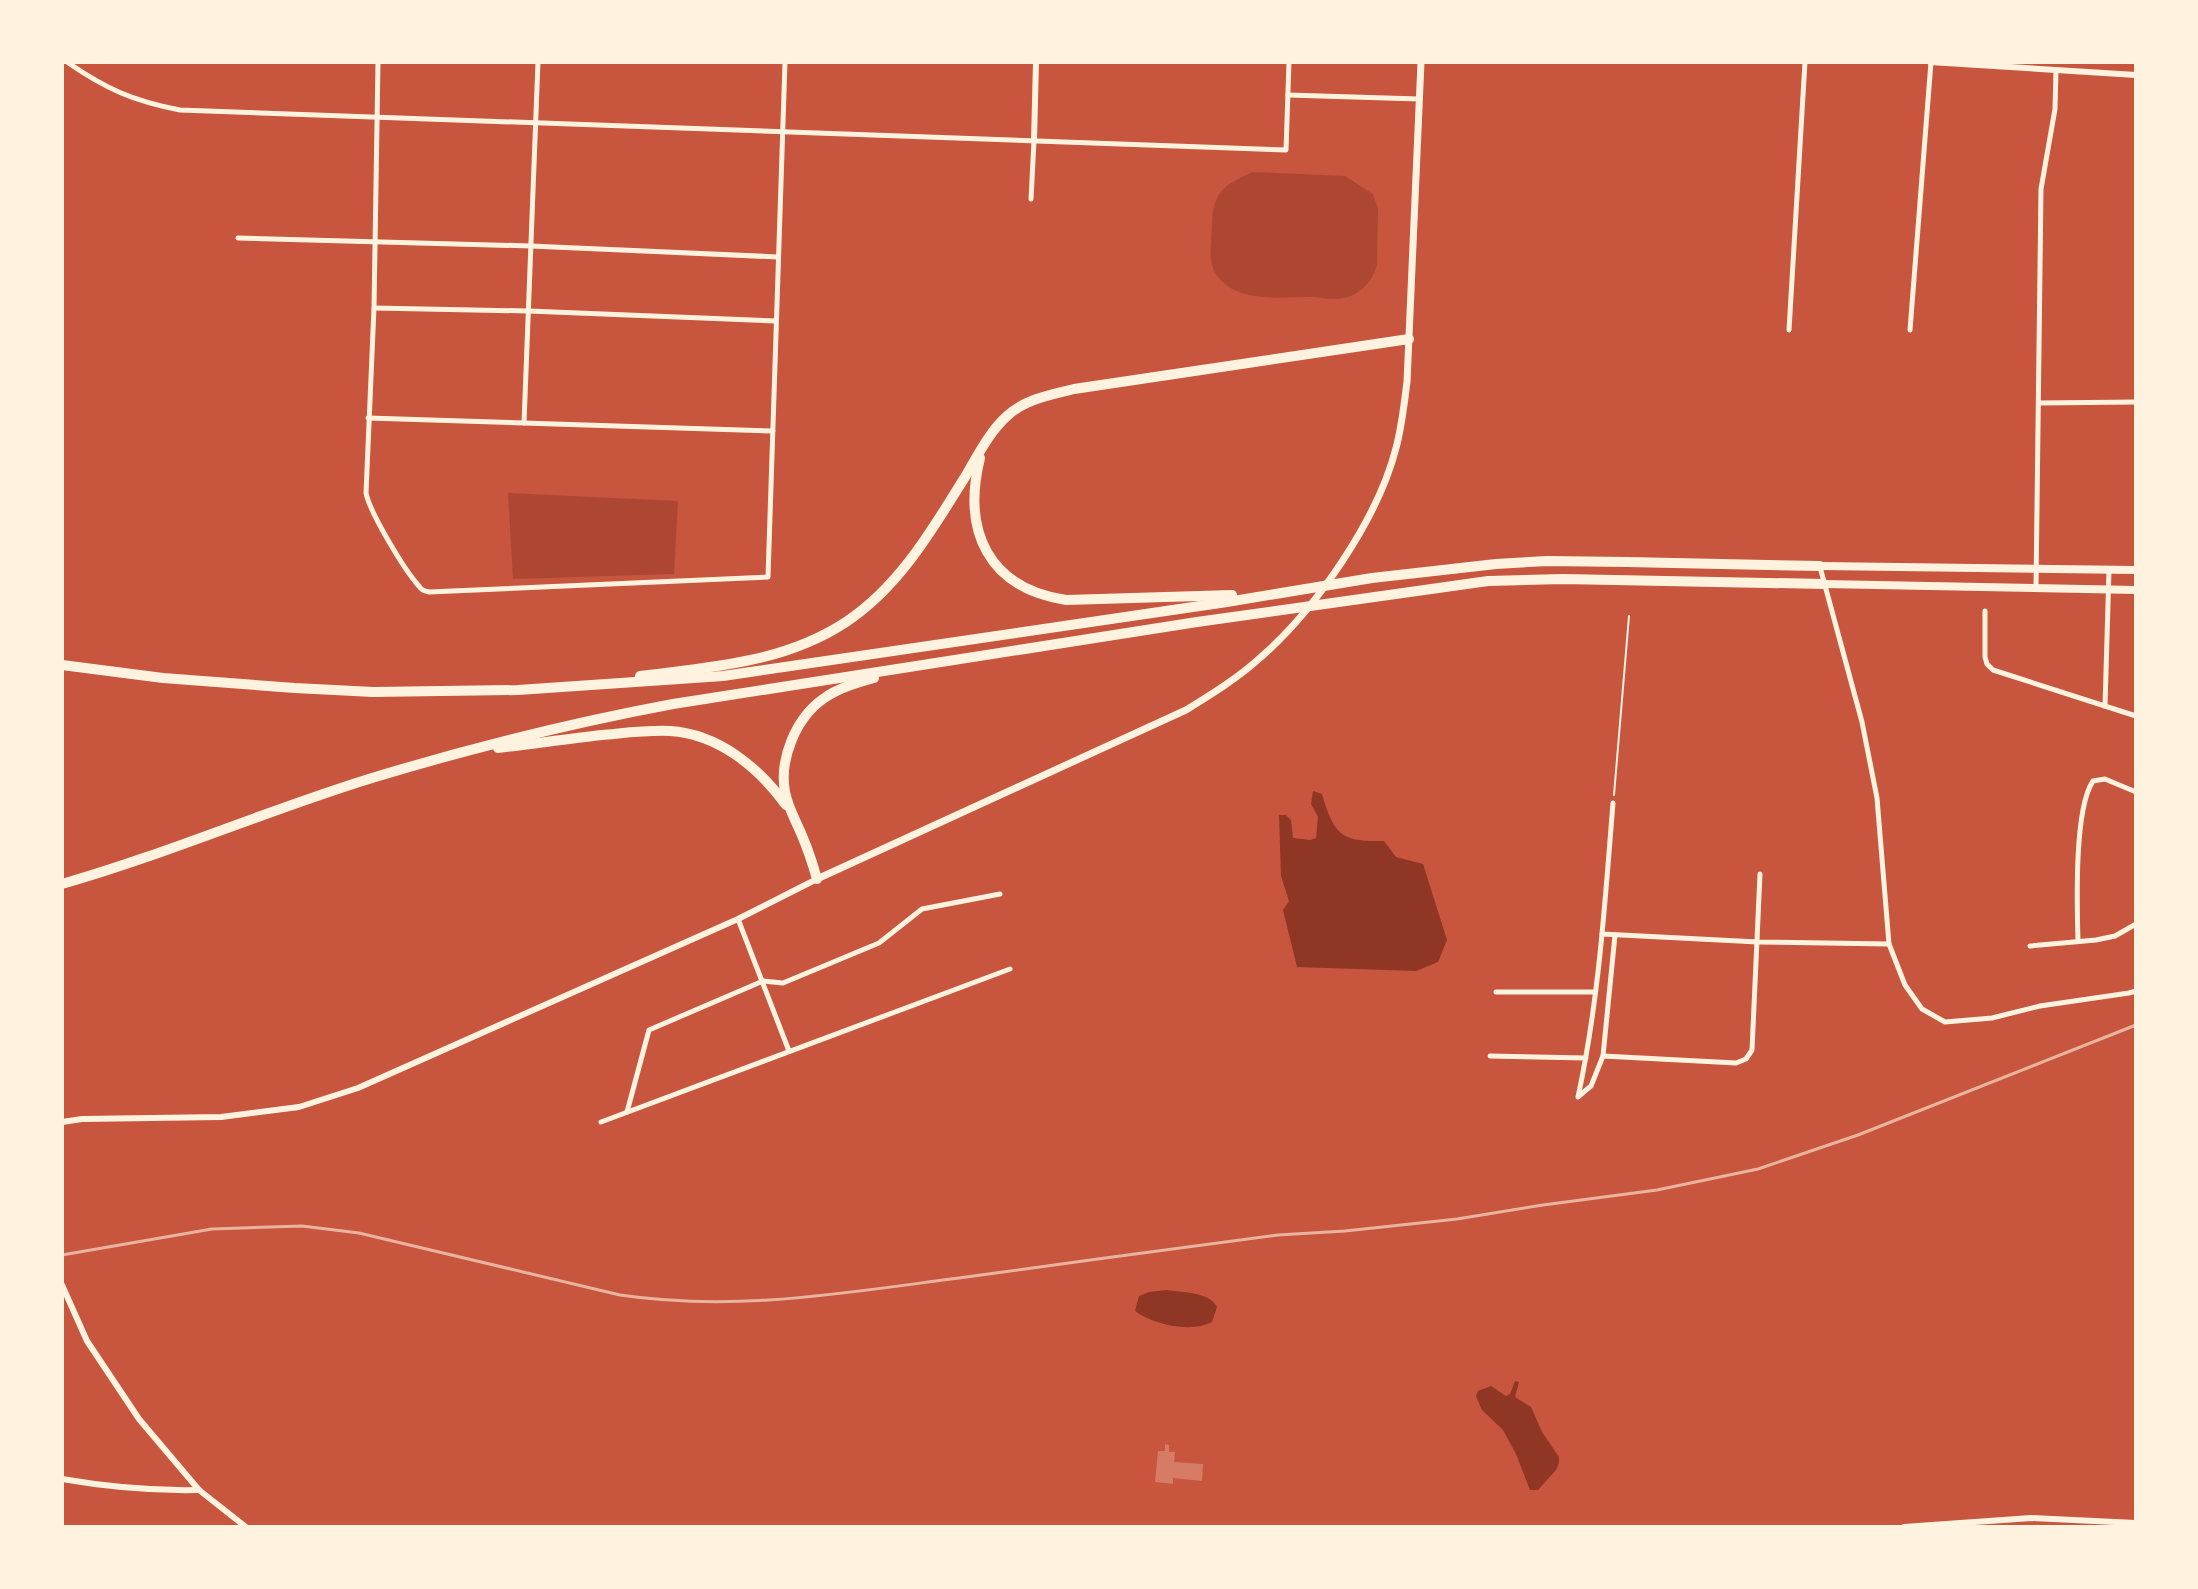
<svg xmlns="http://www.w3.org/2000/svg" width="2198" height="1589" font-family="Raleway,sans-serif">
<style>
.green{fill:#ae4732}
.water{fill:#8f3625}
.building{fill:#d67c66}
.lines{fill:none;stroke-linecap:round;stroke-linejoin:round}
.path{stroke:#fff3e0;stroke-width:2}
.minor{stroke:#fff3e0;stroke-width:5}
.tertiary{stroke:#fff3e0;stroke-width:6}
.secondary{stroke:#fff3e0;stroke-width:7}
.primary{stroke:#fff3e0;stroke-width:8}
.motorway{stroke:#fff3e0;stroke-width:10}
.rail{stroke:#e9b49f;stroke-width:3}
</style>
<rect width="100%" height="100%" fill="#c8553d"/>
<g class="green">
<path d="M1253 172 1345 176 1373 194 1378 208 1377 265C1373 280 1361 295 1344 298 1335 300 1323 298 1313 297 1283 297 1235 304 1216 274 1207 261 1212 240 1212 225 1213 192 1223 185 1253 172Z"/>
<polygon points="508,493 678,501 674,574 513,579"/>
</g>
<g class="water">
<path d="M1313 791 1322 794C1334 835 1341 842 1384 841L1396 857 1423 864 1447 940 1438 962 1416 971 1297 967 1283 910 1289 901 1281 876 1279 815H1286L1291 820 1293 838 1310 840 1316 838 1318 817 1311 804Z"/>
<path d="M1167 1290C1184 1293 1208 1291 1217 1307L1212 1322C1191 1333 1154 1325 1135 1311L1139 1296 1149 1292Z"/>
<polygon points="1515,1381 1519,1382 1515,1397 1531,1407 1542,1432 1559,1457 1559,1463 1556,1470 1538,1490 1530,1490 1516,1454 1503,1430 1482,1410 1476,1396 1478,1391 1491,1386 1506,1396 1510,1394"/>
</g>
<polygon class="building" points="1165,1444 1169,1445 1169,1452 1175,1452 1174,1462 1203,1464 1202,1481 1173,1478 1173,1484 1155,1482 1158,1451 1165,1451"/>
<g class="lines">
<polyline class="path" points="1614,795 1629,616"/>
<g class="minor">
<path d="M67 62C106 89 133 101 180 110L1286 150 1289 62"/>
<path d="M378 62 374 308 366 493C370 513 404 569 418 585 423 591 422 590 429 592L768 577 785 62"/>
<polyline points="1288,95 1419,99"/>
<polyline points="1031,199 1034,141"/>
<polyline points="238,238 531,246 778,257"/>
<polyline points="374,308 529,311 776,321"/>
<polyline points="1789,330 1805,62"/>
<polyline points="1910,330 1931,62"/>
<polyline points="2039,403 2136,402"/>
<polyline points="368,418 773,431"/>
<polyline points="524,423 538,62"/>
<polyline points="1820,567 1862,722 1877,798 1889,944 1905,985 1922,1009 1945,1022 1992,1018 2040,1006 2129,993 2136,991"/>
<polyline points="2036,587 2041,189 2055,109 2056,70"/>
<polyline points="1985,611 1985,657 1987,664 1993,670 2136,716"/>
<polyline points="2105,706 2109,570"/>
<polyline points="738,919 789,1051"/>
<polyline points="1602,934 1758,942 1889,944"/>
<path d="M2078 941C2077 905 2074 809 2093 781L2105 779 2136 792"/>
<polyline points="2030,946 2096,940 2115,936 2136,924"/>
<polyline points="1496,992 1595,992"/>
<polyline points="1490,1056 1586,1058"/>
<polyline points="1603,1056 1736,1063 1746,1059 1752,1050 1760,874"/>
<polyline points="1579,1096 1591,1086 1603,1056 1615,935"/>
<path d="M1578 1097C1599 1000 1605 901 1613 803"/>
<polyline points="627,1112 649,1030 763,981 783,983 879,943 922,909 1000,894"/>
<polyline points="601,1122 1010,969"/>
</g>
<g class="tertiary">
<polyline points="1930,62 2136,75"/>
<polyline points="1034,141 1036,62"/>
<polyline points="62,1122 82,1119 221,1117 299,1107 358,1088 738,919 817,879"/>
<polyline points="62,1285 87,1341 139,1419 199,1490 246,1527"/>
<path d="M62 1479C108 1487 152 1491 199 1490"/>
<polyline points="1904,1527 2031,1518 2136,1523"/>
</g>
<path class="secondary" d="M817 879 1186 710C1212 694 1238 678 1261 657 1316 609 1378 519 1396 448 1402 426 1404 404 1407 382L1421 62"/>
<g class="primary">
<polyline points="1820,566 2136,570"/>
<polyline points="1824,584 2136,590"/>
</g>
<g class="motorway">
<path d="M980 458C962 531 988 588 1066 600L1232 595"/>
<polyline points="62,665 163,678 295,688 373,692 518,690 723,676 1227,602 1372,578 1496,564 1547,561 1627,562 1820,566"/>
<path d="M640 676C711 667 784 663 846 622 899 587 932 530 965 477 977 457 989 432 1007 416 1025 399 1051 395 1074 389L1409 339"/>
<path d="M498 748C532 744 567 739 602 735 625 733 648 730 670 731 719 734 759 768 786 805"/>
<path d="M817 879C813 865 809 852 803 838 797 823 788 808 785 792 779 759 796 718 823 699 838 688 856 683 874 678"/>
<path d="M62 884C167 854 268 810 372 778 471 748 571 723 673 704L1197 622 1488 581 1563 579 1824 584"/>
</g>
<path class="rail" d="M62 1255 212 1229 302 1226 359 1233 620 1295C736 1312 843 1293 959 1278 1065 1263 1172 1249 1278 1235L1345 1231 1457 1219 1543 1205 1657 1190 1758 1169 1858 1135 2136 1025"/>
</g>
<rect width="2198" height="1589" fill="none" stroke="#fff3e0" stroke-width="128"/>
</svg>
